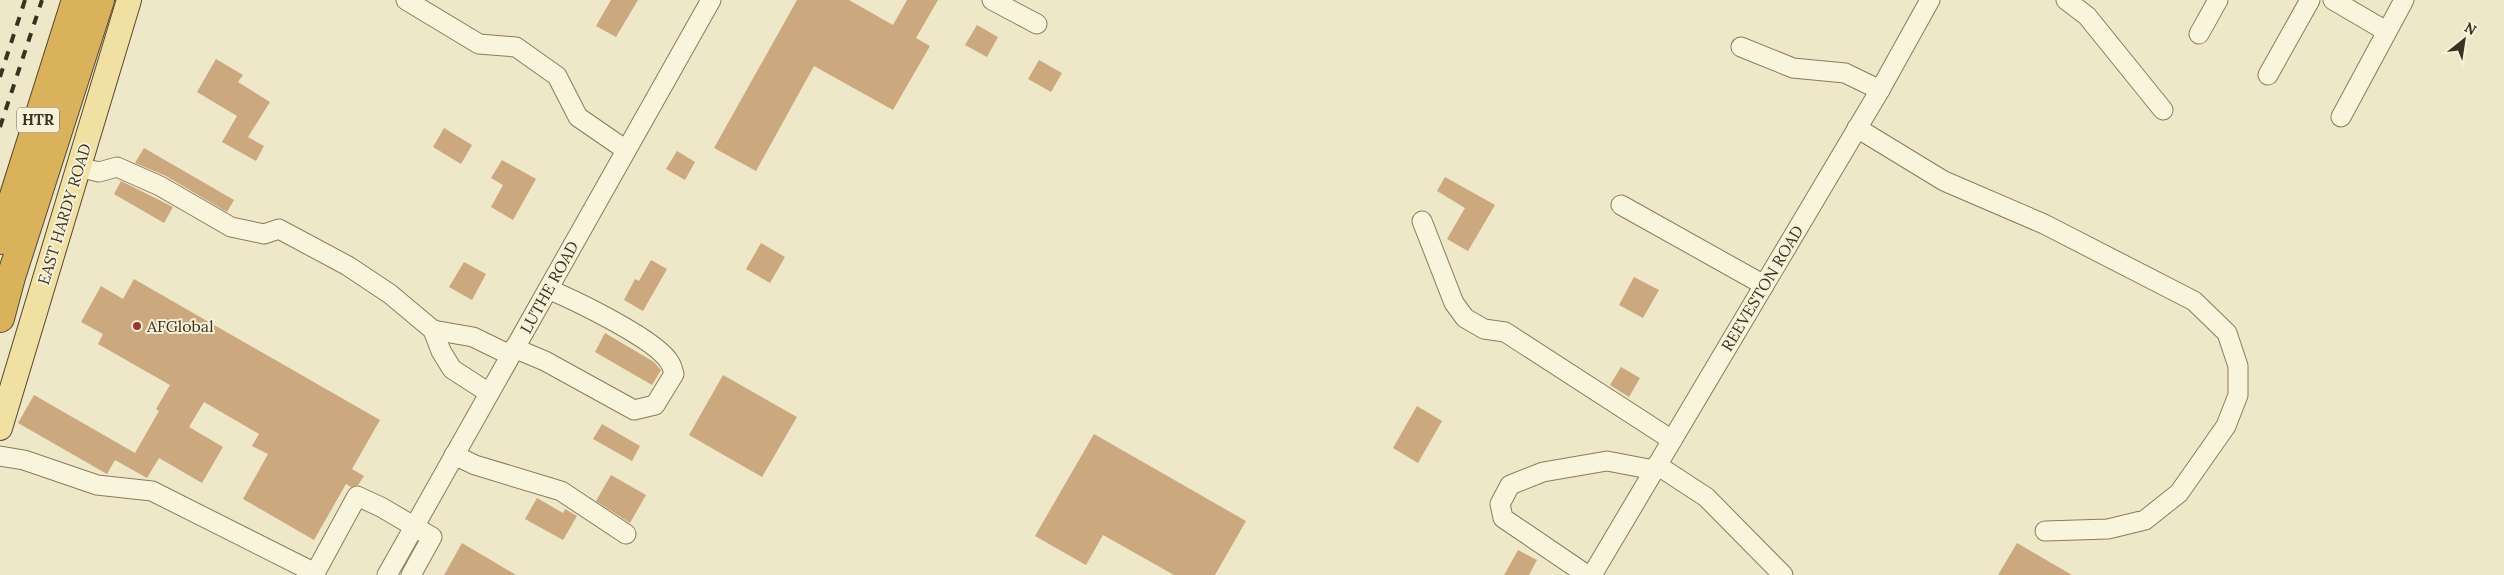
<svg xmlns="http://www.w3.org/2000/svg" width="2504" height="575" font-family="Lora,serif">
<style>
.building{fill:#cca87f}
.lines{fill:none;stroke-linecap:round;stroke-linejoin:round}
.minor-casing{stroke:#8b7b5d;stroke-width:21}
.major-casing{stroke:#594831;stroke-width:26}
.highway-casing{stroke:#594831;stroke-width:30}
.minor{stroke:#f9f4dc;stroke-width:19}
.major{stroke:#f0e1a2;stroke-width:24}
.highway{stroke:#dbb25c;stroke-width:28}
.rail{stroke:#3b3121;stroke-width:4;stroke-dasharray:9 9;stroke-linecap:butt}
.poi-dot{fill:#99392e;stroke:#f6f1d8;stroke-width:2}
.labels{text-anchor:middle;stroke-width:4;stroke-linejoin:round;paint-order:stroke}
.shield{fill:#f6f1d8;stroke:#736b58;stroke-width:1}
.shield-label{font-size:15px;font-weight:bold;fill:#3b3121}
.street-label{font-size:16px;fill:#3b3121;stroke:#f6f1d8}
.poi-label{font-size:16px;fill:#3b3121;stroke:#f6f1d8;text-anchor:start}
</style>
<rect width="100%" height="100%" fill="#eee7c8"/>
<g class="building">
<polygon points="611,0 638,0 616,37 596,26"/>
<polygon points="797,0 849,0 893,25 907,0 938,0 916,38 930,46 893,110 814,66 756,171 714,148"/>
<polygon points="977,25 998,37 987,57 965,45"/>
<polygon points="216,59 243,75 238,82 270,102 248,137 264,146 256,161 222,142 237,116 197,92"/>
<polygon points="1039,60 1062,73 1051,92 1028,79"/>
<polygon points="444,128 472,145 461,164 433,147"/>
<polygon points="144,148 234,200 227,212 166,176 135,163"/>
<polygon points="677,151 695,162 685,180 666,169"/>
<polygon points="502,160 536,179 513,220 491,207 503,185 491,178"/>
<polygon points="1445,177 1495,205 1468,251 1447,239 1465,208 1437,191"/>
<polygon points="121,181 173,207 164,223 114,194"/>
<polygon points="761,243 785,257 770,283 746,269"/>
<polygon points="651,260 667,269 643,311 624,300 635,279 639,281"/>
<polygon points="464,262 486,274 472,300 449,287"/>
<polygon points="1634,277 1659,290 1643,318 1619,305"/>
<polygon points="134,279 380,420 352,469 364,476 358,485 351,487 346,484 314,540 243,499 268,454 252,446 259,434 204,402 189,427 223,447 202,483 159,458 147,478 115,460 107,474 18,423 34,395 135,453 159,411 156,409 170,385 98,344 103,334 81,322 101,286 123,299"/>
<polygon points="605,333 654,362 661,370 652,385 595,352"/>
<polygon points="1621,367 1640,378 1629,397 1610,385"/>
<polygon points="723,375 797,417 762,477 689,435"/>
<polygon points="1417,406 1442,421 1418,463 1393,448"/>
<polygon points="602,424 640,446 632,461 593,439"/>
<polygon points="1094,434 1246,521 1215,575 1174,575 1103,535 1086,565 1035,536"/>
<polygon points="611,475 646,495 630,523 596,501"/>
<polygon points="537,498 563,513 565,509 577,516 563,540 525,519"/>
<polygon points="462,543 516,575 444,575"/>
<polygon points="2017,543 2072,575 1998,575"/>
<polygon points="1518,550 1537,560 1529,575 1504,575"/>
</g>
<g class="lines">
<defs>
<g id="minor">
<polyline points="406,0 479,44 516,47 557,76 578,117 626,150"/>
<polyline points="992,0 1037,24"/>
<polyline points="2066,0 2087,16 2163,110"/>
<polyline points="2333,0 2386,31"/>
<polyline points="2199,34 2218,0"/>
<polyline points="1741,47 1793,68 1845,73 1880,90"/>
<polyline points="2268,75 2310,0"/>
<polyline points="2341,117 2404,0"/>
<polyline points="1857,128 1944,181 2044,224 2194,301 2227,333 2238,366 2238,395 2226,426 2179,493 2145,520 2108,529 2045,531"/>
<polyline points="78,167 99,172 117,167 160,186 231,227 264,234 279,229 348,266 390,294 433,330 441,351 452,369 489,393"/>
<polyline points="1621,205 1764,285"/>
<polyline points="1422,221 1454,303 1465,318 1484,329 1505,332 1672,440"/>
<polyline points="433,330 473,337 510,355"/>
<path d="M514 348 545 361 634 410 655 405 674 374C673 371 672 366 670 363 658 340 574 300 548 289"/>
<polyline points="454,455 475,465 561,491 626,534"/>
<polyline points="0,456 24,460 97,485 152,491 315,573"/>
<polyline points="1657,465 1706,497 1783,575"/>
<polyline points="314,575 357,496 381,507 432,537 411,575"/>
<polyline points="387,575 711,0"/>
<polyline points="1587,575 1503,518 1500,504 1510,485 1543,472 1607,461 1654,470"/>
<polyline points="1592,575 1880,90 1930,0"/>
</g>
<polyline id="major" points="0,428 129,0"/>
<g id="highway">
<polyline points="0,240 76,0"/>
<polyline points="0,318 11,277 100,0"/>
</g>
</defs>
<use href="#minor" class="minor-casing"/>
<use href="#major" class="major-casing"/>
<use href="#highway" class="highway-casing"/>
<use href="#minor" class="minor"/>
<use href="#major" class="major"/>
<use href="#highway" class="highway"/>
<g class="rail">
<polyline points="0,77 25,0"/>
<polyline points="0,127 42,0"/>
</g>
</g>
<circle class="poi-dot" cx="137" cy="326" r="5"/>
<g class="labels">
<rect class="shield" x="17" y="107.5" width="42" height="25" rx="4"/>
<g class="shield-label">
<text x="38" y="125">HTR</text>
</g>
<g class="street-label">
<text transform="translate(64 214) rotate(-73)" y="6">EAST HARDY ROAD</text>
<text transform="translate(549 287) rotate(-61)" y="6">LUTHE ROAD</text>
<text transform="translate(1762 288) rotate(-59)" y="6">REEVESTON ROAD</text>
</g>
<g class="poi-label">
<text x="147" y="332">AFGlobal</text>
</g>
</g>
<g transform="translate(2464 40) rotate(30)" stroke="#f6f1d8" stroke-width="4" paint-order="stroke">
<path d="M0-4L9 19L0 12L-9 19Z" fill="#3b3121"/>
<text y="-8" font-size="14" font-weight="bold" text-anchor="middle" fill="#3b3121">N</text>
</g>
</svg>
